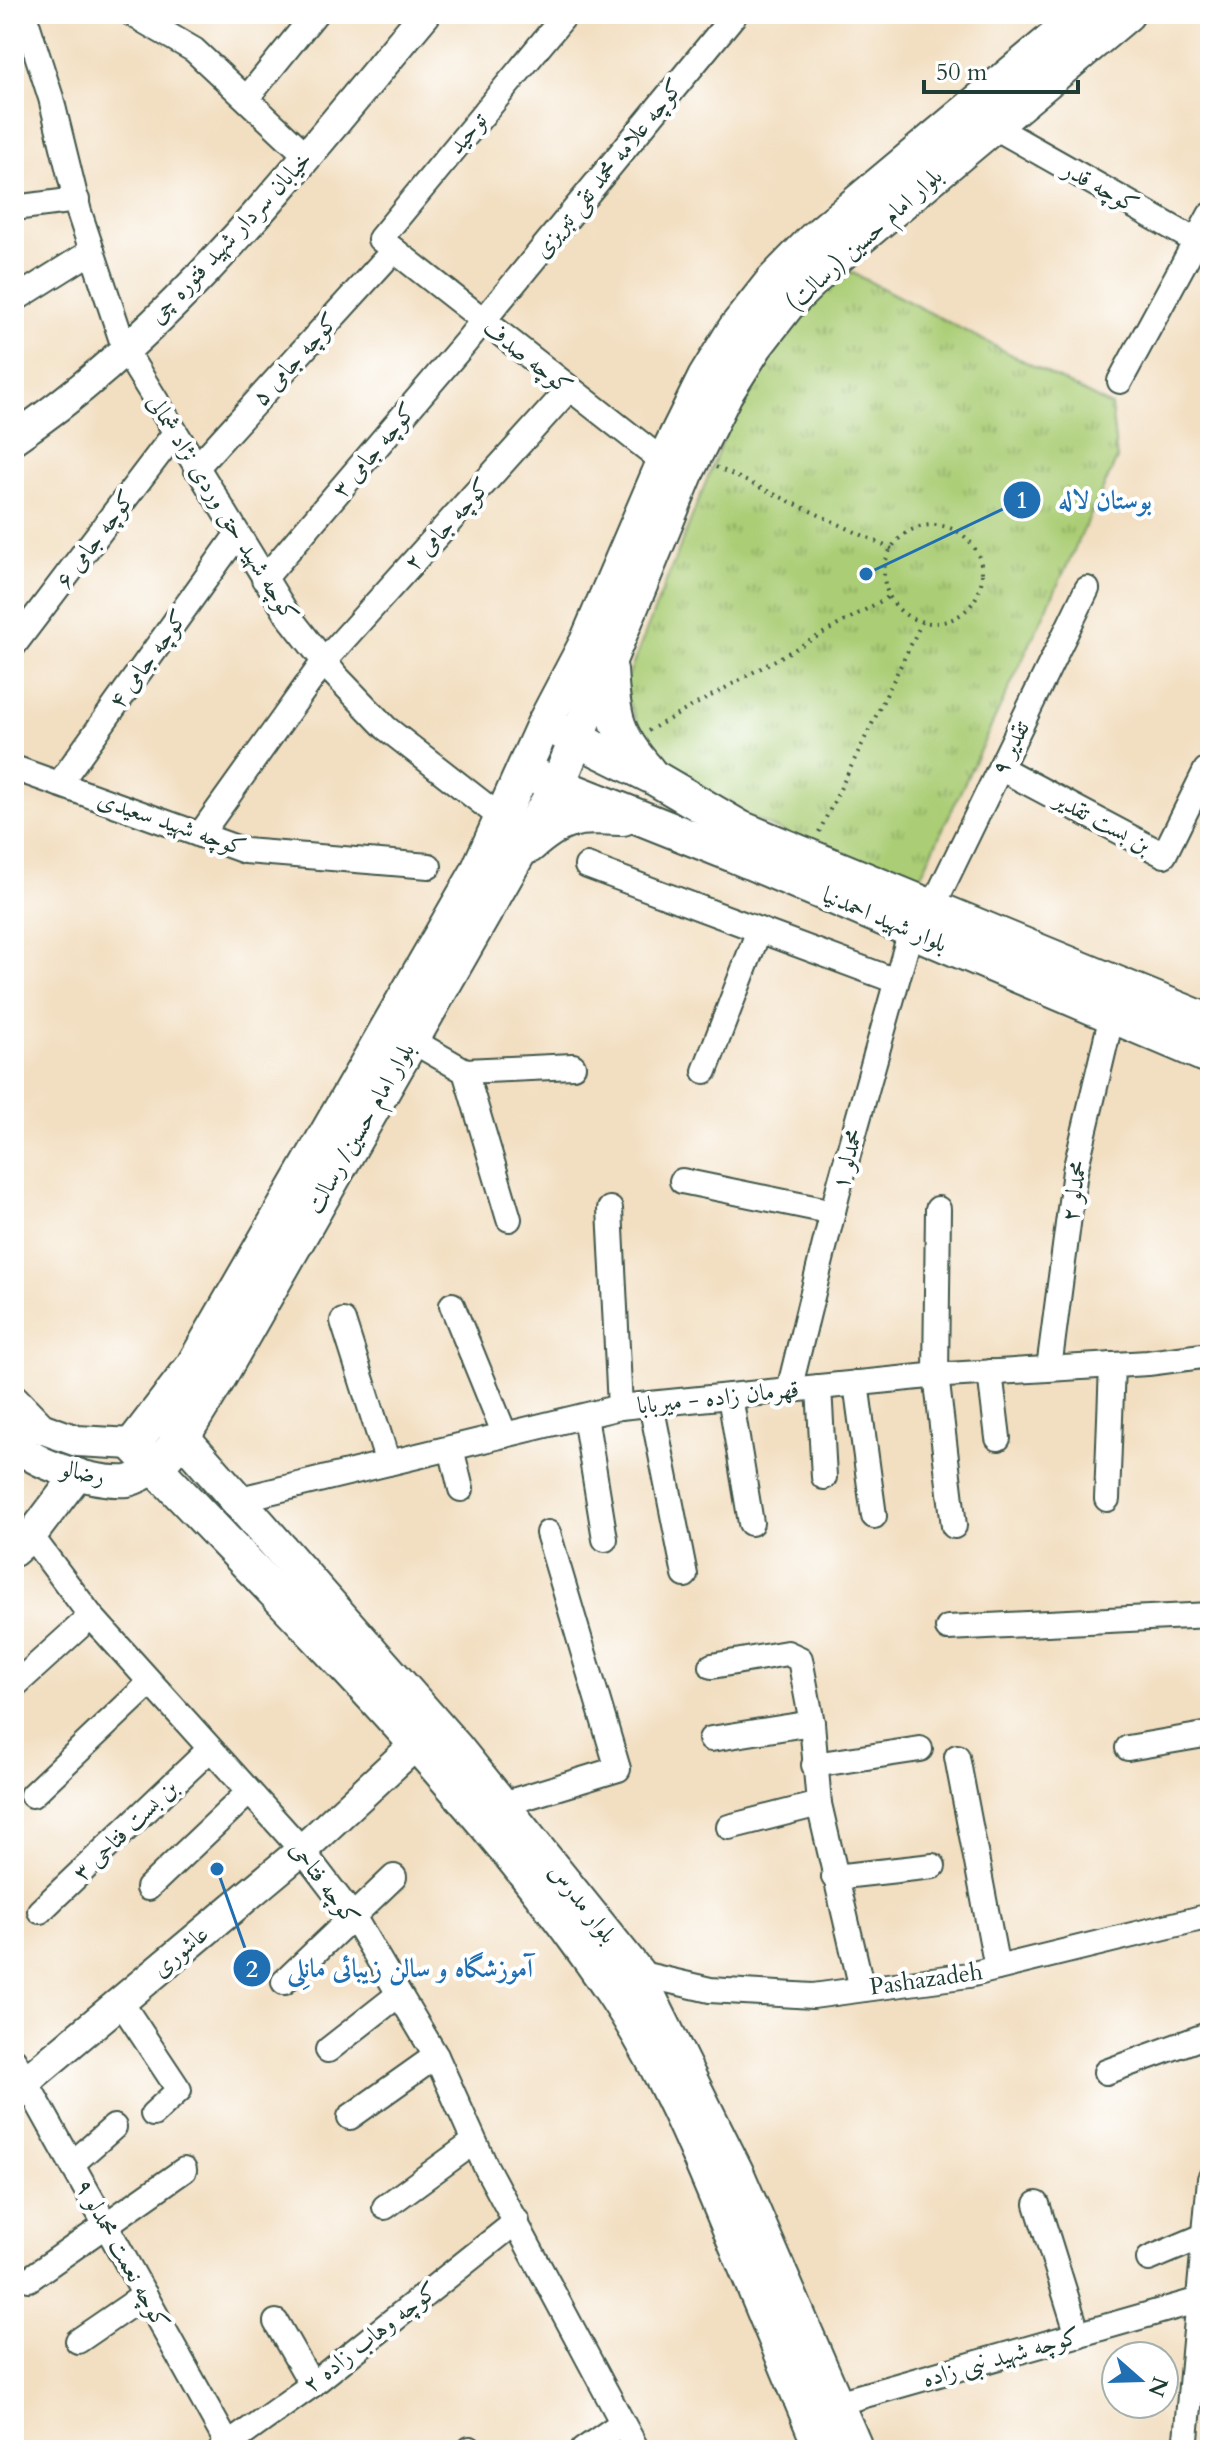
<svg xmlns="http://www.w3.org/2000/svg" width="1224" height="2464" font-family="Cardo,Amiri,serif">
<style>
.grass{fill:url(#grass-tufts);stroke:#648554;stroke-width:2}
.lines{fill:none;stroke-linecap:round;stroke-linejoin:round}
.minor-casing{stroke:#3f5549;stroke-width:28}
.tertiary-casing{stroke:#3f5549;stroke-width:34}
.secondary-casing{stroke:#3f5549;stroke-width:38}
.path{stroke:#3f5549;stroke-width:4;stroke-dasharray:2 6;stroke-linecap:butt}
.minor{stroke:#fff;stroke-width:24}
.tertiary{stroke:#fff;stroke-width:30}
.secondary{stroke:#fff;stroke-width:34}
.labels{text-anchor:middle;stroke-width:8;stroke-linejoin:round;paint-order:stroke}
.street-label{font-size:24px;fill:#1f3d34;stroke:#fff}
.leader{fill:none;stroke:#1f6fb2;stroke-width:3}
.callout-dot{fill:#1f6fb2;stroke:#fff;stroke-width:3}
.mark-label{font-size:24px;text-anchor:middle;font-weight:bold;fill:#fff}
.callout-label{font-size:26px;text-anchor:middle;font-weight:bold;fill:#1f6fb2;stroke:#fff;stroke-width:8;stroke-linejoin:round;paint-order:stroke}
</style>
<defs>
<pattern id="grass-tufts" width="24" height="20" patternUnits="userSpaceOnUse" patternTransform="scale(2)"><rect width="24" height="20" fill="#aacd75"/><path d="M3 7l-1-3M5 7V3M7 7l1-3M15 17l-1-3M17 17v-4M19 17l1-3" fill="none" stroke="#8aa861"/></pattern>
</defs>
<rect width="100%" height="100%" fill="#fff"/>
<filter id="ink" filterUnits="userSpaceOnUse"><feTurbulence type="fractalNoise" baseFrequency=".0125" numOctaves="2"/><feDisplacementMap in="SourceGraphic" scale="16" xChannelSelector="R" yChannelSelector="G"/><feConvolveMatrix kernelMatrix="1 2 1 2 8 2 1 2 1" color-interpolation-filters="sRGB"/></filter>
<filter id="wash" filterUnits="userSpaceOnUse"><feTurbulence type="fractalNoise" baseFrequency=".006" numOctaves="4" result="noise"/><feDisplacementMap in="SourceGraphic" scale="32" xChannelSelector="R" yChannelSelector="G"/><feGaussianBlur stdDeviation="1.8" result="paint"/><feColorMatrix in="noise" values="0 0 0 0 0 0 0 0 0 0 0 0 0 0 0 0 0 1.4 0 .05"/><feComposite in="paint" operator="in"/></filter>
<g filter="url(#wash)">
<rect width="100%" height="100%" fill="#f2dec0"/>
<path class="grass" d="M845 269 1111 406 1117 459 916 886 704 799C655 762 646 745 623 689L734 412 763 358 798 315Z"/>
</g>
<g filter="url(#ink)">
<g class="lines">
<defs>
<g id="minor">
<polyline points="24,14 51,98 79,212 125,350 287,614 335,675 386,728 504,820"/>
<polyline points="132,14 194,50 306,155"/>
<polyline points="566,14 380,239 664,462"/>
<polyline points="247,98 315,14"/>
<polyline points="993,126 1210,249"/>
<polyline points="14,208 77,200"/>
<polyline points="14,300 92,251"/>
<polyline points="1120,381 1210,215"/>
<polyline points="196,468 394,250"/>
<polyline points="264,579 465,343 735,14"/>
<polyline points="14,645 175,433"/>
<polyline points="14,768 245,851 429,866"/>
<polyline points="1000,768 1164,855 1206,770"/>
<polyline points="59,784 237,535"/>
<polyline points="200,835 325,660 569,389"/>
<polyline points="587,866 896,981"/>
<polyline points="932,908 1087,589"/>
<polyline points="411,1040 465,1071 573,1066"/>
<polyline points="465,1071 509,1219"/>
<polyline points="705,1071 759,930"/>
<polyline points="682,1181 833,1212"/>
<polyline points="610,1209 620,1407"/>
<polyline points="938,1209 936,1375 954,1526"/>
<polyline points="452,1305 505,1435"/>
<polyline points="343,1321 388,1463"/>
<polyline points="1049,1368 1075,1171 1112,1015"/>
<polyline points="990,1372 998,1438"/>
<polyline points="856,1383 874,1516"/>
<polyline points="819,1387 824,1477"/>
<polyline points="789,1390 839,1187 911,930"/>
<polyline points="730,1396 751,1523"/>
<polyline points="651,1404 685,1575"/>
<polyline points="585,1416 605,1539"/>
<polyline points="451,1448 461,1489"/>
<polyline points="1107,1499 1112,1365"/>
<polyline points="236,1500 620,1407 929,1376 1148,1363 1210,1355"/>
<polyline points="31,1536 91,1616 302,1850 354,1918 436,2056 485,2165 637,2450"/>
<polyline points="948,1628 1210,1615"/>
<polyline points="712,1666 787,1653 800,1659 812,1723 819,1804 862,1989"/>
<polyline points="14,1686 91,1616"/>
<polyline points="711,1739 812,1723"/>
<polyline points="1128,1748 1210,1734"/>
<polyline points="957,1757 997,1968"/>
<polyline points="814,1765 920,1749"/>
<polyline points="32,1795 149,1684"/>
<polyline points="491,1813 503,1804 618,1769 548,1533"/>
<polyline points="729,1827 819,1804"/>
<polyline points="834,1877 933,1866"/>
<polyline points="148,1888 249,1792"/>
<polyline points="40,1911 210,1749"/>
<polyline points="637,1973 710,1990 813,1996 969,1975 1210,1916"/>
<polyline points="284,1982 394,1877"/>
<polyline points="120,2001 179,2090 153,2114"/>
<polyline points="328,2050 398,1995"/>
<polyline points="14,2060 231,2450"/>
<polyline points="1106,2072 1210,2034"/>
<polyline points="350,2117 436,2056"/>
<polyline points="73,2163 114,2127"/>
<polyline points="1037,2204 1078,2335"/>
<polyline points="385,2207 474,2142"/>
<polyline points="1149,2259 1206,2235"/>
<polyline points="29,2279 184,2170"/>
<polyline points="276,2322 312,2385"/>
<polyline points="78,2341 145,2295"/>
<polyline points="837,2403 1210,2297"/>
<polyline points="470,2449 471,2450"/>
<polyline points="221,2450 312,2385 517,2221"/>
<polyline points="583,2450 622,2423"/>
<polyline points="1185,2450 1210,2179"/>
</g>
<g id="tertiary">
<path d="M14 438C174 331 302 160 425 14"/>
<polyline points="14,1400 41,1428 77,1441 133,1444"/>
<path d="M14 1442C34 1466 96 1483 127 1481 136 1480 147 1472 156 1468"/>
<polyline points="14,1551 31,1536 78,1474"/>
<polyline points="14,2091 302,1850 415,1745"/>
</g>
<g id="secondary">
<path d="M610 670C613 717 616 735 648 771"/>
<polyline points="558,730 653,777 740,828 1210,1022"/>
<polyline points="538,777 734,855 1210,1057"/>
<path d="M529 846C564 815 577 816 623 818"/>
<polyline points="167,1420 455,1747 637,1973 736,2172 856,2450"/>
<polyline points="156,1468 183,1436 214,1386 558,784 687,471 725,394 756,345 788,304 832,261 1127,14"/>
<path d="M822 2450C791 2376 760 2301 729 2227 696 2147 662 2066 614 1994 478 1792 299 1620 133 1444L193 1366 477 873 544 724 587 642 667 455 705 378 735 329 772 282 814 239 1083 14"/>
</g>
</defs>
<use href="#minor" class="minor-casing"/>
<use href="#tertiary" class="tertiary-casing"/>
<use href="#secondary" class="secondary-casing"/>
<g class="path">
<polyline points="716,467 892,549"/>
<circle cx="933" cy="574" r="49"/>
<polyline points="648,731 890,596"/>
<polyline points="819,832 922,622"/>
</g>
<use href="#minor" class="minor"/>
<use href="#tertiary" class="tertiary"/>
<use href="#secondary" class="secondary"/>
</g>
</g>
<g class="labels">
<g class="street-label">
<text transform="translate(467 133) rotate(-50)" y="8">توحید</text>
<text transform="translate(608 168) rotate(-51)" y="8">کوچه علامه محمد تقی تبریزی</text>
<text transform="translate(1101 187) rotate(29)" y="8">کوچه قدر</text>
<text transform="translate(230 237) rotate(-47)" y="8">خیابان سردار شهید فتوره چی</text>
<text transform="translate(864 239) rotate(-42)" y="8">بلوار امام حسین (رسالت)</text>
<text transform="translate(528 357) rotate(38)" y="8">کوچه صدف</text>
<text transform="translate(295 359) rotate(-48)" y="8">کوچه جامی ۵</text>
<text transform="translate(374 450) rotate(-50)" y="8">کوچه جامی ۳</text>
<text transform="translate(223 508) rotate(58)" y="8">کوچه شهید حق وردی نژاد شمالی</text>
<text transform="translate(447 524) rotate(-48)" y="8">کوچه جامی ۲</text>
<text transform="translate(95 539) rotate(-53)" y="8">کوچه جامی ۶</text>
<text transform="translate(148 659) rotate(-54)" y="8">کوچه جامی ۴</text>
<text transform="translate(1010 748) rotate(-64)" y="8">۹ تقدیر</text>
<text transform="translate(1103 822) rotate(28)" y="8">بن بست تقدیر</text>
<text transform="translate(172 823) rotate(19)" y="8">کوچه شهید سعیدی</text>
<text transform="translate(885 919) rotate(23)" y="8">بلوار شهید احمدنیا</text>
<text transform="translate(360 1128) rotate(-60)" y="8">بلوار امام حسین/ رسالت</text>
<text transform="translate(847 1159) rotate(-75)" y="8">محمدلو ۱</text>
<text transform="translate(1074 1191) rotate(-81)" y="8">محمدلو ۲</text>
<text transform="translate(718 1397) rotate(-6)" y="8">قهرمان زاده - میربابا</text>
<text transform="translate(83 1472) rotate(12)" y="8">رضالو</text>
<text transform="translate(125 1830) rotate(-44)" y="8">بن بست فتاحی ۳</text>
<text transform="translate(325 1883) rotate(53)" y="8">کوچه فتاحی</text>
<text transform="translate(583 1903) rotate(52)" y="8">بلوار مدرس</text>
<text transform="translate(180 1951) rotate(-40)" y="8">عاشوری</text>
<text transform="translate(926 1979) rotate(-8)" y="8">Pashazadeh</text>
<text transform="translate(123 2254) rotate(61)" y="8">کوچه نعمت محمدلو ۹</text>
<text transform="translate(370 2337) rotate(-38)" y="8">کوچه وهاب زاده ۲</text>
<text transform="translate(1001 2357) rotate(-16)" y="8">کوچه شهید نبی زاده</text>
</g>
</g>
<path class="leader" d="M866 574L1022 500M217 1869L252 1968"/>
<g class="callout-dot">
<circle cx="866" cy="574" r="8"/>
<circle cx="217" cy="1869" r="8"/>
<circle cx="1022" cy="500" r="20"/>
<circle cx="252" cy="1968" r="20"/>
</g>
<g class="mark-label">
<text x="1022" y="508">1</text>
<text x="252" y="1977">2</text>
</g>
<g class="callout-label">
<text x="1105" y="509">بوستان لاله</text>
<text x="410" y="1977">آموزشگاه و سالن زیبائی مانِلی</text>
</g>
<rect width="1224" height="2464" fill="none" stroke="#fff" stroke-width="48"/>
<g transform="translate(1140 2380) rotate(110)"><circle r="38" fill="#ffffff" stroke="#a5b1ae" stroke-width="2"/>
<path d="M0-6L14 30L0 20L-14 30Z" fill="#1f6fb2"/>
<text y="-12" font-size="22" font-weight="bold" text-anchor="middle" fill="#1f3d34">N</text>
</g>
<path d="M924 80v12h154v-12" fill="none" stroke="#1f3d34" stroke-width="4"/>
<text x="936" y="80" font-size="24" fill="#1f3d34" stroke="#ffffff" stroke-width="6" paint-order="stroke">50 m</text>
</svg>
